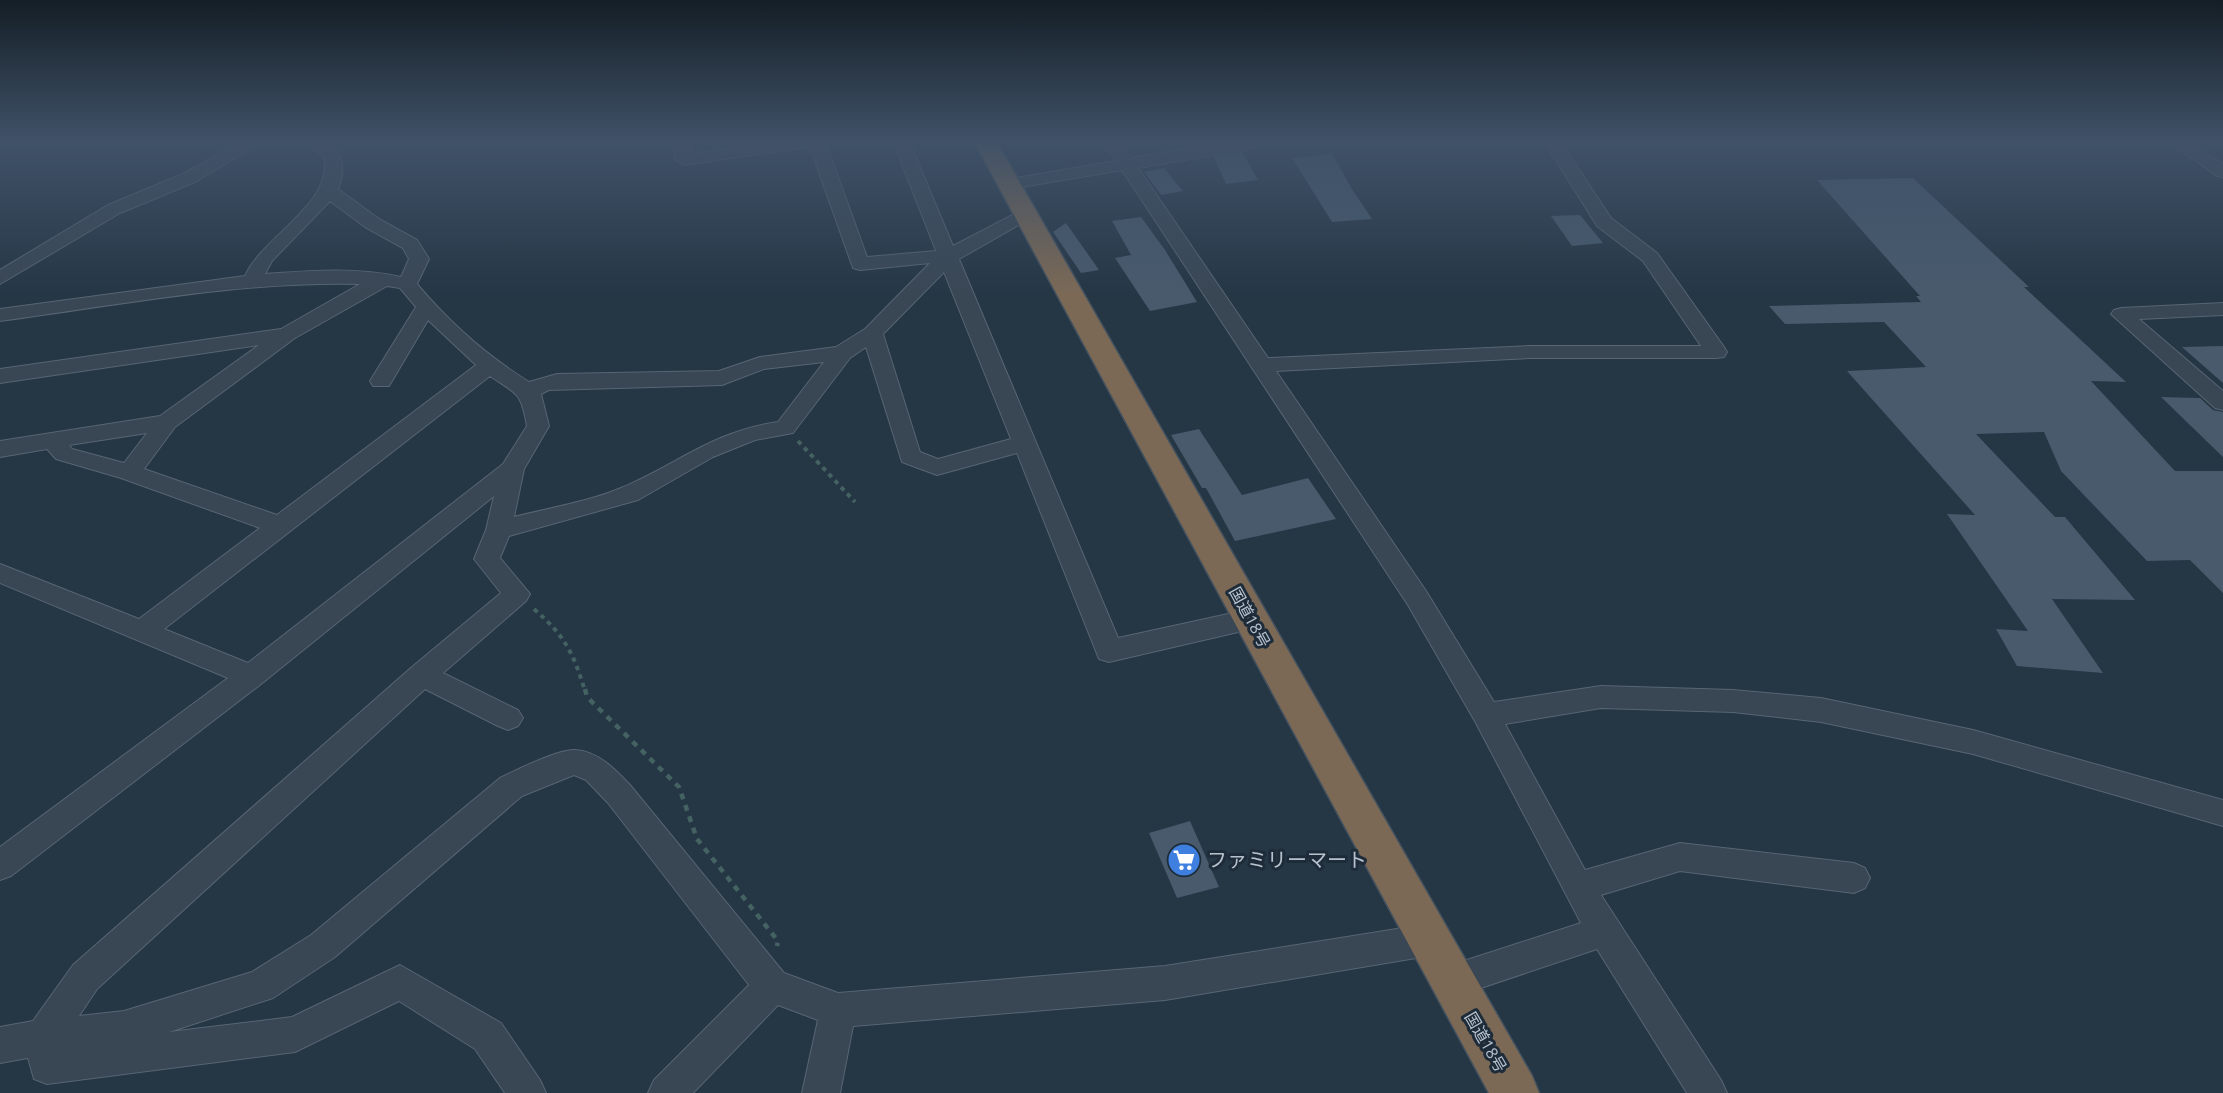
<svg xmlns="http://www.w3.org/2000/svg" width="2223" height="1093" font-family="'Open Sans','Noto Sans JP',sans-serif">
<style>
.building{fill:#485a6c}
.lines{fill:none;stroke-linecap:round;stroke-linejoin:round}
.minor-casing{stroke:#586572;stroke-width:2}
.highway-casing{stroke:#44525f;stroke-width:3}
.path-far1{stroke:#456262;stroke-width:4;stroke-dasharray:4.5 4.5;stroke-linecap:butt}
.path{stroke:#456262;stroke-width:4.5;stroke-dasharray:6 6;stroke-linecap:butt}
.minor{fill:#394755;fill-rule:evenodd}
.highway{fill:#7b6956;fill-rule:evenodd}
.labels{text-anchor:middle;stroke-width:6;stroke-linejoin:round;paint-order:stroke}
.street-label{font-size:16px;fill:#b7c2ce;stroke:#1e2c3a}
.near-poi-label{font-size:20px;fill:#b7c2ce;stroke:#1e2c3a;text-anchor:start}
</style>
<rect width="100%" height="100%" fill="#253645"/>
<g class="building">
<polygon points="1242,152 1258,180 1226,184 1214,157"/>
<polygon points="1332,154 1352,189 1372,219 1332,222 1292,158"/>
<polygon points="1164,168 1183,191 1161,195 1144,172"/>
<polygon points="1913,178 2029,287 2024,287 2126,382 2091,381 2175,471 2223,471 2223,593 2190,560 2147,561 2061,471 2044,432 1976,434 2055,517 2065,517 2135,600 2052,599 2103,673 2017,666 1996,629 2028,631 1947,514 1975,515 1847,371 1926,367 1884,322 1785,324 1769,306 1921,302 1916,296 1920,296 1817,180"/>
<polygon points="1580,215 1603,243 1572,246 1551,216"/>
<polygon points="1141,217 1165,250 1197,302 1150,311 1115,258 1131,255 1112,221"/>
<polygon points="1066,223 1099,270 1081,273 1053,232"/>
<polygon points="2223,346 2223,383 2182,347"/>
<polygon points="2161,397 2200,398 2213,410 2223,412 2223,457"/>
<polygon points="1199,429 1242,495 1308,478 1336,519 1235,541 1206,488 1202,488 1171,435"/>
<polygon points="1190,821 1219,887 1177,898 1149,833"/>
</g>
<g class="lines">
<defs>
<g id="minor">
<polygon points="243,141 263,141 195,182 120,213 0,284 0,270 108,205 183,174"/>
<path d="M308 141H326C344 155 346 169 338 189L379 219 417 240 429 259 417 284C449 322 487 356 529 382L557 374 719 371 760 357 836 347 865 329 930 263 860 270 853 268 810 147 684 165 675 160 674 141H690L692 154 780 141H825L867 257 936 251 893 141H909L953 246 1020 211 1027 209 1036 215 959 259 1118 638 1251 609 1261 612 1265 619 1261 626 1251 629 1109 662 1099 659 1017 453 937 475 902 462 866 347 850 358 793 433 755 440 713 457 638 500 509 536 500 558 530 594 526 601 443 673 518 710 523 718 518 726 508 730 498 726 425 689 97 989 79 1016 124 1011 252 972 311 935 500 778C516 770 559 749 575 750 598 751 616 770 630 785L784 973 838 993 1165 966 1428 924 1440 929 1445 940 1440 951 1428 956 1165 1000 853 1026 840 1093H802L818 1020 778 1005 693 1093H648L654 1080 749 985 608 803 586 780 574 775 522 796 335 957 273 998 169 1032 292 1017 400 965 501 1023 540 1080 546 1093H505L475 1049 399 1001 295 1052 47 1084 34 1079 28 1058 0 1063V1027L33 1021 73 965 412 667 501 593 474 559 486 530 494 496 261 684 11 876 0 880V847L228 678 0 583V564L139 619 260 528 121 478 56 459 47 449 0 457V441L160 416 259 345 0 383V369L281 329 360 284C240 281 119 305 0 321V309L245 276C262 237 334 203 324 158ZM330 201 365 227 403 248 409 259 401 277C357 267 309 271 265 274L272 261ZM944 272 1011 439 938 459 920 452 883 334ZM387 286 400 288 416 307 370 381 373 386H389L428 320 476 365 277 515 144 469 175 427 295 338ZM824 362 778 422C713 431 678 464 621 488 588 502 549 508 514 517L524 469 549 426 541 394 549 390 722 385 764 369ZM490 376C518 395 521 392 527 426L503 464 248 663 164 629ZM147 433 124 463 72 449 69 445Z"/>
<polygon points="1103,141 1119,141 1131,158 1236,141 1274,141 1266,146 1138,168 1268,358 1529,346 1701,346 1643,261 1597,226 1544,141 1560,141 1611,218 1657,253 1724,347 1727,352 1724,357 1716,358 1529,358 1276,371 1426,591 1494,702 1601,686 1733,690 1821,698 1973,730 2223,800 2223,826 1973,754 1821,722 1733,712 1601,708 1505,724 1585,870 1680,843 1854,863 1865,868 1870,878 1865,888 1854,893 1680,871 1601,895 1721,1080 1727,1093 1687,1093 1597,949 1451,998 1439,993 1434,981 1439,969 1581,923 1476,723 1408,605 1122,170 1010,189 1001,184 1010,179 1116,161"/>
<polygon points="2168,141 2187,141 2223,164 2223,177 2217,176"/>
<polygon points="2223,303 2223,315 2139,319 2223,391 2223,410 2215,408 2111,314 2114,310 2121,308"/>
</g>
<polygon id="highway" points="974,141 996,141 1532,1076 1539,1093 1489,1093"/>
</defs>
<use href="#minor" class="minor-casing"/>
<use href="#highway" class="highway-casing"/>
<g class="path-far1">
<polyline points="798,441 855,502"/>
<path d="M534 609C565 636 573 652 585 691"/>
</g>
<polyline class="path" points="585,689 587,697 679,787 697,839 778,941 777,946"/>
<use href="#minor" class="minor"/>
<use href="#highway" class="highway"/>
</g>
<linearGradient id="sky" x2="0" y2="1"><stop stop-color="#141e26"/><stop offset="0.48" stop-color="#405268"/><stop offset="1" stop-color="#405268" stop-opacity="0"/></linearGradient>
<rect width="2223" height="294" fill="url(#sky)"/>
<defs>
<symbol id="supermarket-disc" viewBox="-11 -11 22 22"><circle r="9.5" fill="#3f7fe0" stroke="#1e2c3a"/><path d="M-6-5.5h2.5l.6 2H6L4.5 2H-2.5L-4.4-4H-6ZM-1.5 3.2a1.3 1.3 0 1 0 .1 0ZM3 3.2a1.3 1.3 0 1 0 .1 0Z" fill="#fff"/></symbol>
</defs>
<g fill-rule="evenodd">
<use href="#supermarket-disc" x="1165" y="841" width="38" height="38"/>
</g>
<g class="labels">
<g class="street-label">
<text transform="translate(1250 617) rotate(61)" y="6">国道18号</text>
<text transform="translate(1486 1042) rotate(60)" y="6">国道18号</text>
</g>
<g class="near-poi-label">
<text x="1207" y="867">ファミリーマート</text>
</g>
</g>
</svg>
